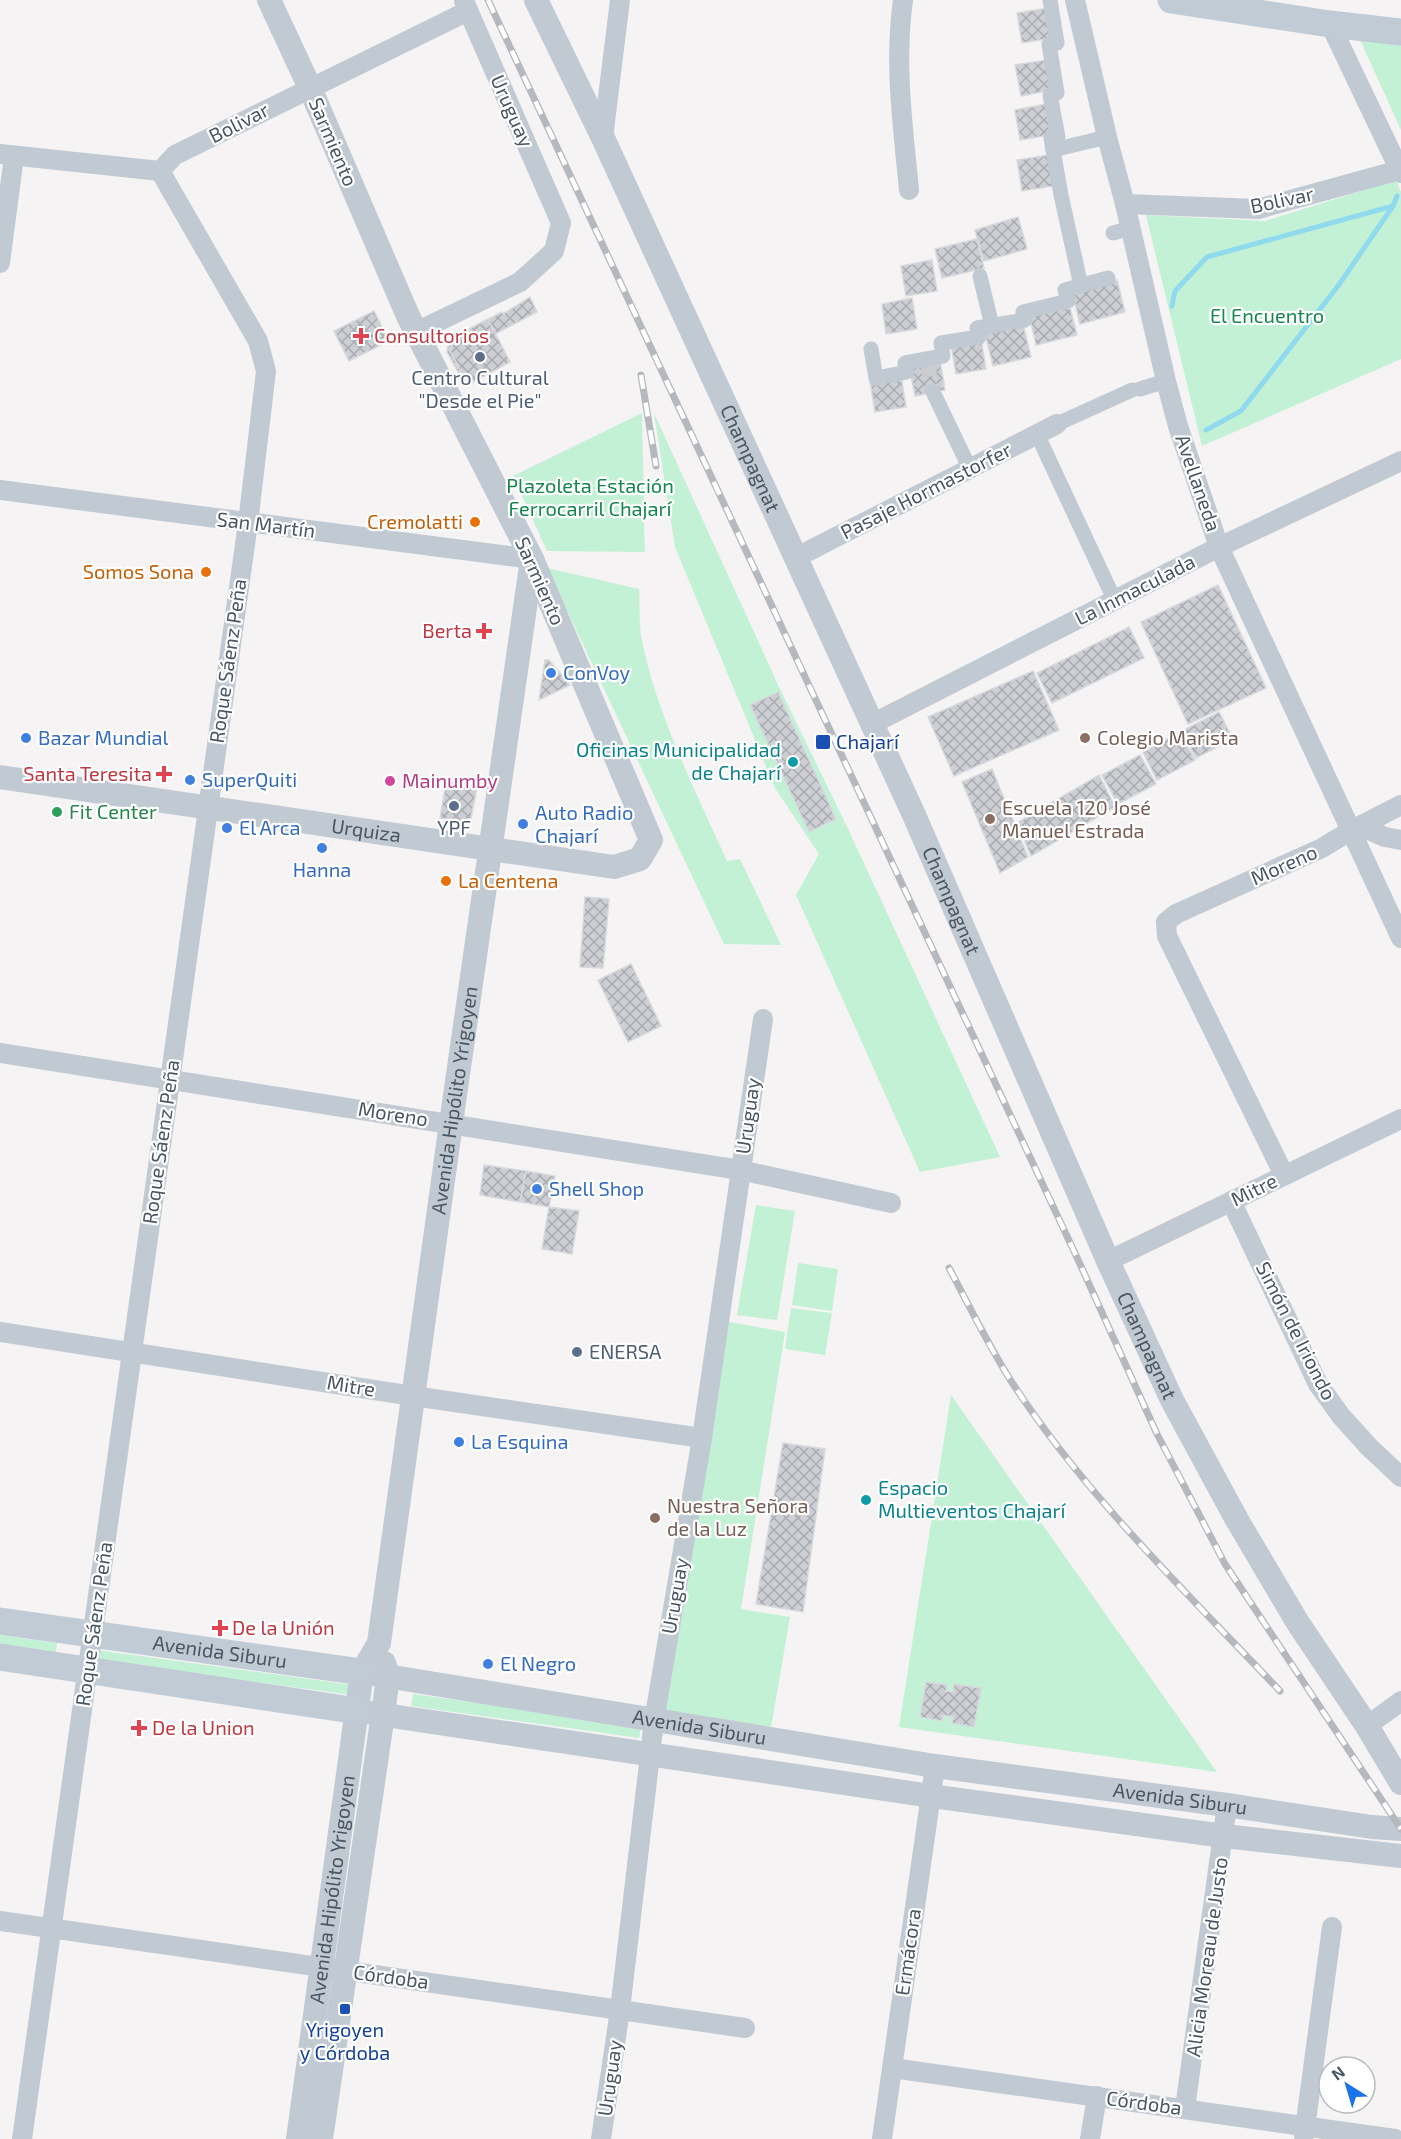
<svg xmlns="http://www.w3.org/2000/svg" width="1401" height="2139" font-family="'Exo 2',sans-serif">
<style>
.green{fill:#c3f1d5}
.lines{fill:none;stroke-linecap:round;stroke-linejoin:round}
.stream{stroke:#90daee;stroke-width:5}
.building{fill:url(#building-cross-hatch);stroke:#d7d9de;stroke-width:1.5}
.pedestrian-tunnel{stroke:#caccce;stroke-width:15;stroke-dasharray:15 8;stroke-linecap:butt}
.pedestrian{stroke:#c1cad2;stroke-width:15}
.minor{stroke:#c1cad2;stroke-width:20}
.tertiary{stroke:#c1cad2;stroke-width:24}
.secondary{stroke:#c1cbd6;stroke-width:27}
.rail-casing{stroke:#b5b8bd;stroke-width:7}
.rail{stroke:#fff;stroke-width:4.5;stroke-dasharray:14;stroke-linecap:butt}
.health-dot{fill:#e0444e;stroke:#fff;stroke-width:2}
.service-dot{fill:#5c6f8a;stroke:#fff;stroke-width:2}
.food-dot{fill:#e8710a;stroke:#fff;stroke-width:2}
.shop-dot{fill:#3f7fe0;stroke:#fff;stroke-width:2}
.education-dot{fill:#8d6e63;stroke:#fff;stroke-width:2}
.transit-dot{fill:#1a4fb4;stroke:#fff;stroke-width:2}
.culture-dot{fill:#0f9aa8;stroke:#fff;stroke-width:2}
.hotel-dot{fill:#d1479c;stroke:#fff;stroke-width:2}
.leisure-dot{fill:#2e9e5b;stroke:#fff;stroke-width:2}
.labels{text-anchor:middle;stroke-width:4.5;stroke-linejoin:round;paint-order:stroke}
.street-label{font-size:20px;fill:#4a5661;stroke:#fff}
.park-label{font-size:20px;fill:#17864f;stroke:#fff}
.health-label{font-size:20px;fill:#be3a42;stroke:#fff;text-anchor:start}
.service-label{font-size:20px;fill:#4e5e75;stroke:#fff}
.food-label{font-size:20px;fill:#c56008;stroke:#fff;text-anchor:end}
.shop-label{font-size:20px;fill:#366cbe;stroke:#fff;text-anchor:start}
.education-label{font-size:20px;fill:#785e54;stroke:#fff;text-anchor:start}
.transit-label{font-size:20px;fill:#164399;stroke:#fff;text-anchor:start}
.culture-label{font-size:20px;fill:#0d838f;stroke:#fff;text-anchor:end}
.hotel-label{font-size:20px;fill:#b23c85;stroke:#fff;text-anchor:start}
.leisure-label{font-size:20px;fill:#27864d;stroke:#fff;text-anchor:start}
</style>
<defs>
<pattern id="building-cross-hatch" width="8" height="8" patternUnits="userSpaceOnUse" patternTransform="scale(1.5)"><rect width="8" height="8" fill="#cdcfd5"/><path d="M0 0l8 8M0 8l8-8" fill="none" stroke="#a8abb0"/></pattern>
</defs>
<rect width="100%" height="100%" fill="#f5f3f3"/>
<g class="green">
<polygon points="1357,33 1401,38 1401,130"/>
<polygon points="1396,180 1401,192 1401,359 1202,446 1146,215 1265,221"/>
<polygon points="642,413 644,515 647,520 644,521 645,552 547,551 513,476"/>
<polygon points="654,413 779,687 850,833 1000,1157 920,1172 796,895 819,854 775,788 675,547"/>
<path d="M547 568 639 589C640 604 639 620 641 635 654 709 696 792 727 861L740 859 781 945 724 944Z"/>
<polygon points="756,1205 795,1211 777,1320 737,1315"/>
<polygon points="798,1263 838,1269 832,1311 792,1305"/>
<polygon points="791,1308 832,1313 825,1355 785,1349"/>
<polygon points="725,1321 785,1332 741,1609 790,1617 771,1728 663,1712"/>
<polygon points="951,1395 1217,1772 899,1727"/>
<polygon points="0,1635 57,1643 56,1652 0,1644"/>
<polygon points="96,1650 353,1685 352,1695 95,1660"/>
<polygon points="413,1694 641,1726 639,1738 411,1706"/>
</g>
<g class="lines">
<g class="stream">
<polyline points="1172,306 1175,291 1207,257 1393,206"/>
<polyline points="1206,430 1241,411 1338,286 1393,206 1397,196"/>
</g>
</g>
<g class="building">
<polygon points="1048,8 1053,38 1022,43 1017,13"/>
<polygon points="1046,60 1051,90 1021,96 1015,65"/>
<polygon points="1046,104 1051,135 1020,140 1015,110"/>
<polygon points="1048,155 1053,186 1022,191 1017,160"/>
<polygon points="1018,217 1027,249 984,261 975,230"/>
<polygon points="977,239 984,268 942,278 935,249"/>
<polygon points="932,260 937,291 906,296 901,266"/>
<polygon points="1117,280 1125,312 1080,324 1072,291"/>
<polygon points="530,297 537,312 495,334 488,319 502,312 503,314"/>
<polygon points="912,298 917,329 886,334 882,304"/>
<polygon points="1069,304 1077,335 1036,345 1029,314"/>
<polygon points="374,311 389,341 349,361 334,331"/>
<polygon points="488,319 510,362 468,385 450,351 451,346 457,335"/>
<polygon points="1023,324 1031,357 993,366 985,333"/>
<polygon points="455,333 457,335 450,351 468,385 466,386 447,352 448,345"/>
<polygon points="981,339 986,369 956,374 951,344"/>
<polygon points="940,360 945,390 915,396 909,365"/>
<polygon points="901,376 906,407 875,412 870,381"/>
<polygon points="1218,585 1266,688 1188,724 1141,622"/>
<polygon points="1129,627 1144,658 1052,703 1037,673"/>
<polygon points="545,660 549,660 570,685 539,700"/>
<polygon points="1033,671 1059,730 954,776 928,717"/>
<polygon points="778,692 836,819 809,832 750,705"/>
<polygon points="1219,712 1233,739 1196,758 1182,731"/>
<polygon points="1180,732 1195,760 1157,780 1143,752"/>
<polygon points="1140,755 1156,784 1118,804 1102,775"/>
<polygon points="992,769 1028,857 1000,873 962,782"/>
<polygon points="1099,775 1115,807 1031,856 1017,823"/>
<polygon points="447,777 478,783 470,823 440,818"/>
<polygon points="585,897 609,899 603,968 580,967"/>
<polygon points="631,964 661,1026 628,1042 598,980"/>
<polygon points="484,1165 526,1171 520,1202 480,1195"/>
<polygon points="526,1171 555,1176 549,1207 520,1202"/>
<polygon points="549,1207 579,1211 572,1254 542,1249"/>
<polygon points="783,1443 825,1449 803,1612 756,1604"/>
<polygon points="926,1682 947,1685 946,1691 953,1692 954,1684 981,1688 974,1727 952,1723 953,1717 943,1715 942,1721 920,1717"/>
</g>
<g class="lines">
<polyline class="pedestrian-tunnel" points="927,362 933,392"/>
<g class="pedestrian">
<polyline points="1050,0 1057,43 1049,44 1057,93 1050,95 1058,137 1051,138 1053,150"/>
<polyline points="1113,233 1131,228"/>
<polyline points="980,276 992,326"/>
<polyline points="1081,286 1061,195 1053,150 1107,137"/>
<polyline points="871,349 876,378 907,372 905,363 943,356 941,343 979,337 977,328 1025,320 1023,312 1068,301 1065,290 1108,278"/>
<polyline points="1140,389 1166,381"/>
<polyline points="933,392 970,469"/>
<polyline points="1057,424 1132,390"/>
<polyline points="1037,434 1115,601"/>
</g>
<g class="minor">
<path d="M903 0C894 64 903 127 909 190"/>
<polyline points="1075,0 1107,137 1125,204 1166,381 1178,426 1219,547 1401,938"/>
<polyline points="1330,24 1401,173"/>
<polyline points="603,138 620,0"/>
<polyline points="0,154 160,171 175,155 468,11"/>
<polyline points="1125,204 1258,209 1400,170"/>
<polyline points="0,263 14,156"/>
<polyline points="416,332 520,282 554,251 561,223 464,1"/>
<polyline points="0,490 532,559"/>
<polyline points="795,558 1057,424"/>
<polyline points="872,724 1219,547 1401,461"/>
<polyline points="1360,826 1385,837 1401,840"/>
<polyline points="0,1053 740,1170 891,1203"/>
<polyline points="1284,1175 1167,936 1166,922 1176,914 1322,848 1350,831 1401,805"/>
<polyline points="1231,1201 1318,1384 1341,1416 1369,1447 1401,1477"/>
<polyline points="1108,1261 1401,1119"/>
<polyline points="0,1332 413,1396 702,1438"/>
<polyline points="1367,1726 1401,1701"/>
<polyline points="0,1921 745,2028"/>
<polyline points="892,2068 1395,2139"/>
<polyline points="1185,2108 1227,1805"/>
<polyline points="1304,2136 1332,1927"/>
<polyline points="22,2139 248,523 266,371 258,341 160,171"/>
<polyline points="601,2139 620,2010 654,1721 702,1438 763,1019"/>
<polyline points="882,2139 935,1766"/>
<polyline points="1090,2139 1097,2096"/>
</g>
<g class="tertiary">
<path id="s1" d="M536 0 603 138 914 815 1108 1261 1172 1400 1237 1520 1298 1623 1367 1726 1401 1783"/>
<path id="s2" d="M0 777 614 867 640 859 651 840 532 559 408 316 310 88 269 0"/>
<path id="s3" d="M362 1672 935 1766 1227 1805 1372 1827 1401 1829"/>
<polyline points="358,1711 931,1796 1224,1836 1401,1856"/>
<path id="s4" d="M298 2139 362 1672 379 1643 451 1123 532 559"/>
<polyline points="321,2139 383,1714 388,1677 384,1663"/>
</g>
<g class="secondary">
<polyline points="1171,0 1330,24 1401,32"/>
<path id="s5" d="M0 1621 362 1672"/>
<polyline points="0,1657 358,1711"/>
</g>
<defs>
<g id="rail">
<polyline points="488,0 1080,1264 1157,1434 1225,1564 1401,1829"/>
<polyline points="641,375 656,466"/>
<path d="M949 1268C970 1307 989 1347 1013 1384 1087 1497 1188 1594 1280 1691"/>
</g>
</defs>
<use href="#rail" class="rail-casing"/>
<use href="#rail" class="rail"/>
</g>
<g class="health-dot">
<path d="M358 327h6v6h6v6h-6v6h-6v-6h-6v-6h6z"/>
<path d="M481 622h6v6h6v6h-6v6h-6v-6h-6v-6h6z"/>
<path d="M161 765h6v6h6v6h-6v6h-6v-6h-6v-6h6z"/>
<path d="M217 1619h6v6h6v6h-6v6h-6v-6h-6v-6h6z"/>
<path d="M136 1719h6v6h6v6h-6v6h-6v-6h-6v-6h6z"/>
</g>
<g class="service-dot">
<circle cx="480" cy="357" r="6"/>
<circle cx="454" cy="806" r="6"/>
<circle cx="577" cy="1352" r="6"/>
</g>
<g class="food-dot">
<circle cx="475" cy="522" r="6"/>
<circle cx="206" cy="572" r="6"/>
<circle cx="446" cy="881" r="6"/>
</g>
<g class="shop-dot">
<circle cx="551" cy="673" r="6"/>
<circle cx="26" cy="738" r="6"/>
<circle cx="190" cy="780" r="6"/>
<circle cx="523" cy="824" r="6"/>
<circle cx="227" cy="828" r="6"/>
<circle cx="322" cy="848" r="6"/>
<circle cx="537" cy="1189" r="6"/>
<circle cx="459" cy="1442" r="6"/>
<circle cx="488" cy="1664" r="6"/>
</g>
<g class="education-dot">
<circle cx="1085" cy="738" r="6"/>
<circle cx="990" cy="819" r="6"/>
<circle cx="655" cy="1518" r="6"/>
</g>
<g class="transit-dot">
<rect x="815" y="734" width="16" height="16" rx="3"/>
<rect x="339" y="2003" width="12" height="12" rx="3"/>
</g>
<g class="culture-dot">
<circle cx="793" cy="762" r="6"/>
<circle cx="866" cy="1500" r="6"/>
</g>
<circle class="hotel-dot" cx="390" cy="781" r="6"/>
<circle class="leisure-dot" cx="57" cy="812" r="6"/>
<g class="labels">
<g class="street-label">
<text transform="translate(512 111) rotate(66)" y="7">Uruguay</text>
<text transform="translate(239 123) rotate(-27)" y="7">Bolivar</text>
<text transform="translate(333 142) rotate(67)" y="7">Sarmiento</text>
<text transform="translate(1282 200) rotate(-12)" y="7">Bolivar</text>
<text dy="7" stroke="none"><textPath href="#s1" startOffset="506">Champagnat</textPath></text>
<text transform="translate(1198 483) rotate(71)" y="7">Avellaneda</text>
<text transform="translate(926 491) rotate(-27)" y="7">Pasaje Hormastorfer</text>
<text transform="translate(266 525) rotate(7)" y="7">San Martín</text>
<text transform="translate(540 581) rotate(66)" y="7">Sarmiento</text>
<text transform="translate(1135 590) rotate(-27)" y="7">La Inmaculada</text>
<text transform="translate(228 661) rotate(-82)" y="7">Roque Sáenz Peña</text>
<text dy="7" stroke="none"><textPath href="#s2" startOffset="370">Urquiza</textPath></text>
<text transform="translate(1284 865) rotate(-24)" y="7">Moreno</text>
<text dy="7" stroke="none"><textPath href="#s1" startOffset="992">Champagnat</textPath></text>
<text dy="7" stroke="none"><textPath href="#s4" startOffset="1053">Avenida Hipólito Yrigoyen</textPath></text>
<text transform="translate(393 1114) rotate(9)" y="7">Moreno</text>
<text transform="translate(748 1116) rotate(-82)" y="7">Uruguay</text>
<text transform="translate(161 1142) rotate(-82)" y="7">Roque Sáenz Peña</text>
<text transform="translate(1254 1190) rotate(-26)" y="7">Mitre</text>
<text transform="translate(1296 1331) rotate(63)" y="7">Simón de Iriondo</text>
<text dy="7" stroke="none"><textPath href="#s1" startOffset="1478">Champagnat</textPath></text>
<text transform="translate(351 1386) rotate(9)" y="7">Mitre</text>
<text transform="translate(675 1596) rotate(-80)" y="7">Uruguay</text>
<text transform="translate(94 1624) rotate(-82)" y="7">Roque Sáenz Peña</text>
<text dy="7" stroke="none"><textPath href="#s5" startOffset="222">Avenida Siburu</textPath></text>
<text dy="7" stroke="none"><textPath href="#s3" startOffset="342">Avenida Siburu</textPath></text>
<text dy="7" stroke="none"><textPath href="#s3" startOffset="828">Avenida Siburu</textPath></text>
<text dy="7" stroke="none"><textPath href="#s4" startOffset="252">Avenida Hipólito Yrigoyen</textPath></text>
<text transform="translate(908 1952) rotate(-82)" y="7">Ermácora</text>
<text transform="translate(1207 1957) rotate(-82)" y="7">Alicia Moreau de Justo</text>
<text transform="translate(391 1977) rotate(8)" y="7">Córdoba</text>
<text transform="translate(610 2078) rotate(-82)" y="7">Uruguay</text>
<text transform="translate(1144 2103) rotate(8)" y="7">Córdoba</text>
</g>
<g class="park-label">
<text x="1267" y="323">El Encuentro</text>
<text x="590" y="493">Plazoleta Estación<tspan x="590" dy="23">Ferrocarril Chajarí</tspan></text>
</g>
<g class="health-label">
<text x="374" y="343">Consultorios</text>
<text x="472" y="638" text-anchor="end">Berta</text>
<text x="152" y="781" text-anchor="end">Santa Teresita</text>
<text x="232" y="1635">De la Unión</text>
<text x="152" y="1735">De la Union</text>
</g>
<g class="service-label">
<text x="480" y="385">Centro Cultural<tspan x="480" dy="23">"Desde el Pie"</tspan></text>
<text x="454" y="835">YPF</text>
<text x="589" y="1359" text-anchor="start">ENERSA</text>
</g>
<g class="food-label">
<text x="463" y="529">Cremolatti</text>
<text x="194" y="579">Somos Sona</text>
<text x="458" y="888" text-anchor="start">La Centena</text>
</g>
<g class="shop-label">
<text x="563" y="680">ConVoy</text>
<text x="38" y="745">Bazar Mundial</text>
<text x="202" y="787">SuperQuiti</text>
<text x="535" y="820">Auto Radio<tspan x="535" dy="23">Chajarí</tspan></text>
<text x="239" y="835">El Arca</text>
<text x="322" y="877" text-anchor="middle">Hanna</text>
<text x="549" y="1196">Shell Shop</text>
<text x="471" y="1449">La Esquina</text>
<text x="500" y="1671">El Negro</text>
</g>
<g class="education-label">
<text x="1097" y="745">Colegio Marista</text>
<text x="1002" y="815">Escuela 120 José<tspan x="1002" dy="23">Manuel Estrada</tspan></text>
<text x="667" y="1513">Nuestra Señora<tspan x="667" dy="23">de la Luz</tspan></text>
</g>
<g class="transit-label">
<text x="836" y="749">Chajarí</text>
<text x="345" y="2037" text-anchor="middle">Yrigoyen<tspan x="345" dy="23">y Córdoba</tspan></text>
</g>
<g class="culture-label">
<text x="781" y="757">Oficinas Municipalidad<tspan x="781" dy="23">de Chajarí</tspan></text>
<text x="878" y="1495" text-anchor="start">Espacio<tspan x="878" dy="23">Multieventos Chajarí</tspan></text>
</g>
<g class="hotel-label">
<text x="402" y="788">Mainumby</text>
</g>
<g class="leisure-label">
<text x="69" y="819">Fit Center</text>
</g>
</g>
<g transform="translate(1347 2085) rotate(323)"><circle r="28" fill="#ffffff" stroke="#b7bbc0" stroke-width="1.5"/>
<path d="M0-4.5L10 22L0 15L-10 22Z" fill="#1a73e8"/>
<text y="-9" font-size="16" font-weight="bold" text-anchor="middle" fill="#4a5661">N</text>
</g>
</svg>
